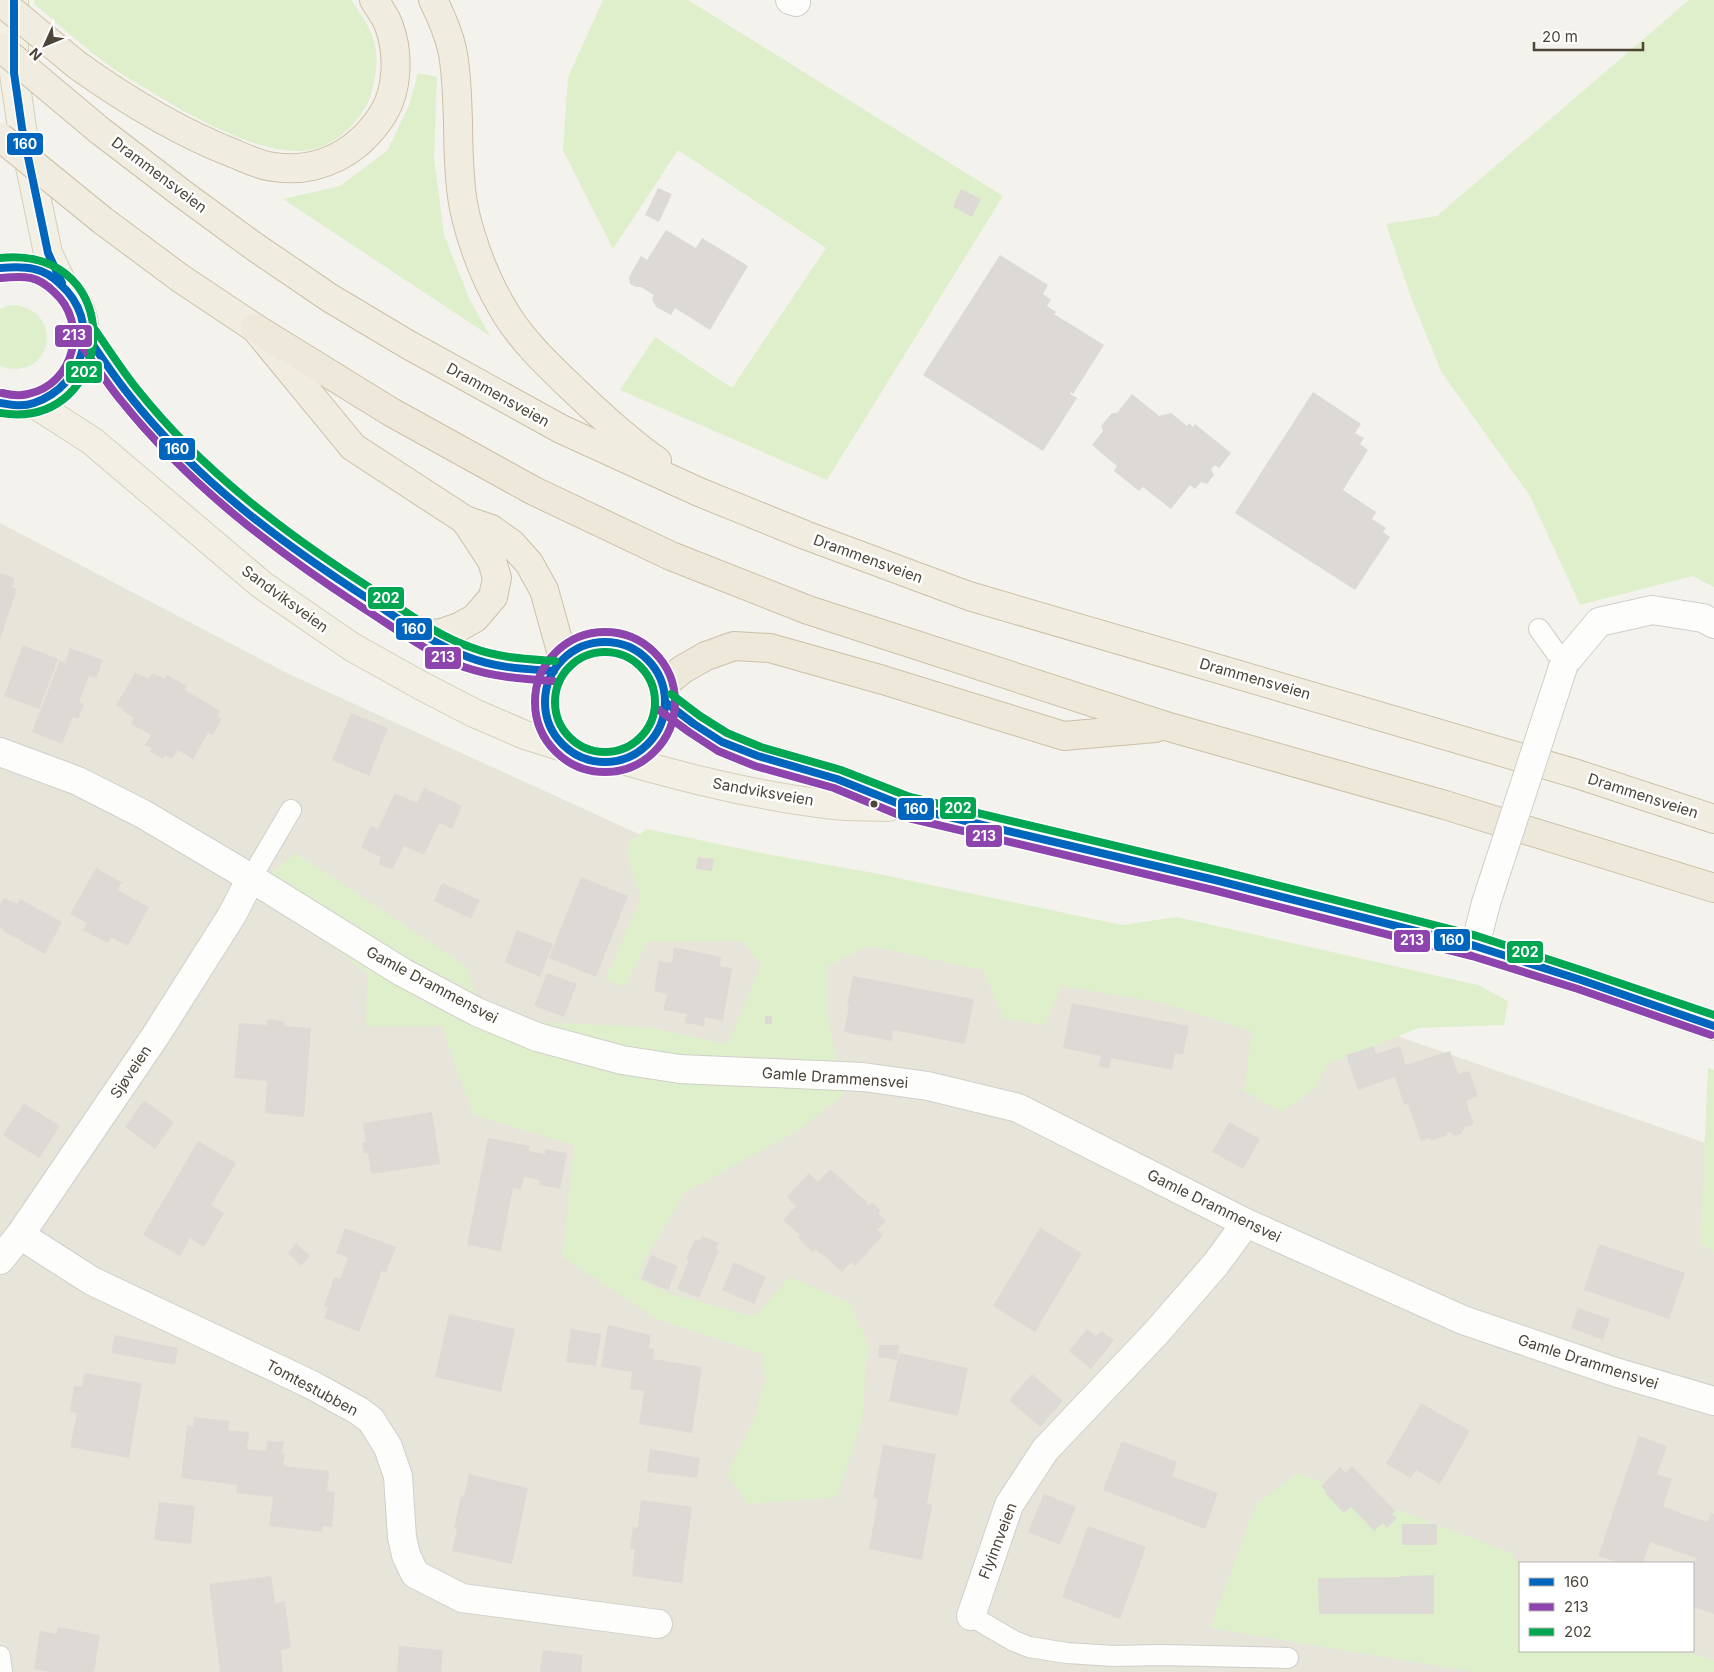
<svg xmlns="http://www.w3.org/2000/svg" width="1714" height="1672" font-family="Inter,sans-serif">
<style>
.residential{fill:#e7e4da;fill-rule:evenodd}
.green{fill:#dfefcb}
.building{fill:#dddad5}
.lines{fill:none;stroke-linecap:round;stroke-linejoin:round}
.service-casing{stroke:#d1cfca;stroke-width:22}
.minor-casing{stroke:#d1cfca;stroke-width:30}
.primary-casing{stroke:#d6cfb9;stroke-width:30}
.trunk-casing{stroke:#ccc0a6;stroke-width:30}
.motorway-casing{stroke:#ccc0a6;stroke-width:30}
.service{stroke:#fdfdfc;stroke-width:20}
.minor{stroke:#fdfdfc;stroke-width:28}
.primary{stroke:#f2efe5;stroke-width:28}
.trunk{stroke:#f0ece0;stroke-width:28}
.motorway{stroke:#ede8da;stroke-width:28}
.minor-bridge-casing{stroke:#d1cfca;stroke-width:30;stroke-linecap:butt}
.trunk-bridge-casing{stroke:#ccc0a6;stroke-width:30;stroke-linecap:butt}
.minor-bridge{stroke:#fdfdfc;stroke-width:28}
.trunk-bridge{stroke:#f0ece0;stroke-width:28}
.bus-1-casing{stroke:#fff;stroke-width:11}
.bus-2-casing{stroke:#fff;stroke-width:11}
.bus-3-casing{stroke:#fff;stroke-width:11}
.bus-1{stroke:#0065bd;stroke-width:8}
.bus-2{stroke:#8e44ad;stroke-width:8}
.bus-3{stroke:#00a651;stroke-width:8}
.bus-dot{fill:#4b4437;stroke:#fff;stroke-width:2}
.labels{text-anchor:middle;stroke-width:5;stroke-linejoin:round;paint-order:stroke}
.street-label{font-size:15px;fill:#4b4437;stroke:#fff}
.line-badge{stroke:#fff;stroke-width:2}
.badge-label{font-size:14px;text-anchor:middle;font-weight:bold;fill:#fff}
</style>
<rect width="100%" height="100%" fill="#f3f2ed"/>
<path class="residential" d="M0 523 291 675 641 835 1193 965 1714 1146V1672H0ZM1520 1563H1693V1651H1520Z"/>
<g class="green">
<path d="M34 0H351C369 25 381 44 375 76 373 85 372 94 368 102 355 128 331 149 301 151 254 153 188 114 148 90 136 82 122 75 110 66 83 47 59 24 34 4Z"/>
<polygon points="603,0 688,0 1003,196 827,480 620,390 655,337 732,388 826,248 678,150 613,249 563,150 568,77"/>
<polygon points="1689,0 1714,0 1714,587 1693,576 1580,605 1530,496 1442,373 1412,300 1386,224 1437,216"/>
<polygon points="418,73 437,77 434,157 444,235 470,300 490,336 283,199 340,186 388,150 410,103"/>
<path d="M17 305C67 315 49 384 0 366V309L7 306Z"/>
<polygon points="647,829 766,854 874,873 1122,925 1177,917 1478,985 1508,1001 1504,1025 1419,1028 1326,1065 1316,1088 1282,1112 1244,1091 1252,1031 1158,1002 1062,986 1045,1025 1004,1019 983,970 869,946 828,966 827,1014 844,1095 795,1132 684,1193 637,1274 643,1281 671,1294 755,1317 789,1277 849,1302 868,1343 862,1420 837,1497 748,1504 727,1474 753,1421 765,1382 763,1354 657,1319 562,1257 574,1145 473,1115 442,1026 366,1026 367,974 279,904 269,874 296,853 466,966 485,1020 647,1027 728,1044 761,965 743,941 647,942 625,987 605,980 641,898 628,861 627,843"/>
<polygon points="1708,1068 1714,1070 1714,1252 1700,1244"/>
<polygon points="1298,1473 1512,1553 1520,1568 1520,1651 1686,1651 1714,1661 1714,1672 1475,1672 1210,1628 1256,1504"/>
</g>
<g class="building">
<polygon points="658,188 672,194 659,222 645,215"/>
<polygon points="961,189 981,199 972,217 953,207"/>
<polygon points="666,230 696,248 702,238 748,266 710,330 675,308 671,315 656,307 652,299 654,295 641,287 636,287 630,284 629,277 641,256 647,260"/>
<polygon points="1000,255 1048,285 1043,294 1051,300 1047,306 1056,312 1054,314 1104,345 1073,394 1071,392 1070,394 1077,398 1043,451 923,375"/>
<polygon points="1313,392 1361,424 1355,433 1364,438 1360,444 1368,450 1343,490 1376,512 1372,519 1386,528 1383,532 1390,537 1355,590 1235,513"/>
<polygon points="1132,394 1159,416 1171,413 1187,426 1189,423 1193,427 1195,424 1231,453 1219,468 1215,465 1211,469 1214,475 1207,484 1201,482 1195,489 1190,485 1171,509 1143,487 1139,491 1114,471 1117,466 1092,445 1103,431 1101,426 1112,413 1117,413"/>
<polygon points="0,573 15,578 12,587 17,589 0,639"/>
<polygon points="23,645 58,659 39,709 4,696"/>
<polygon points="70,648 103,660 96,678 89,676 79,702 84,704 78,719 73,717 62,744 32,732 60,660 65,663"/>
<polygon points="135,673 149,679 152,673 165,679 167,675 187,686 185,690 220,711 217,716 222,719 213,735 208,733 193,759 178,750 172,759 165,755 163,759 150,752 152,748 145,745 151,735 131,724 134,718 123,711 124,710 116,705"/>
<polygon points="351,713 388,728 369,776 332,760"/>
<polygon points="424,788 462,806 452,829 439,823 424,855 404,846 392,870 378,864 381,857 361,848 371,826 378,829 395,793 417,803"/>
<polygon points="698,857 714,859 712,871 696,869"/>
<polygon points="96,868 122,882 117,890 149,907 128,946 111,937 108,943 83,930 87,923 70,914"/>
<polygon points="581,877 628,896 596,977 549,958"/>
<polygon points="442,883 480,900 471,919 434,901"/>
<polygon points="4,898 17,904 20,899 62,922 45,954 3,931 3,929 0,928 0,905"/>
<polygon points="517,930 553,944 540,977 505,962"/>
<polygon points="674,947 721,957 720,966 732,968 723,1021 705,1017 704,1026 685,1023 687,1014 663,1010 667,994 654,991 659,961 672,963"/>
<polygon points="547,973 577,984 564,1017 534,1006"/>
<polygon points="853,976 974,999 965,1044 893,1030 892,1041 844,1032 849,1006 847,1005"/>
<polygon points="1072,1003 1189,1026 1183,1055 1175,1054 1172,1070 1111,1058 1109,1069 1099,1066 1101,1056 1063,1048"/>
<rect x="765" y="1016" width="7" height="8"/>
<polygon points="267,1019 284,1021 284,1026 311,1028 304,1117 265,1113 267,1081 234,1078 239,1023 267,1025"/>
<polygon points="1374,1046 1376,1054 1400,1046 1406,1065 1450,1051 1458,1074 1469,1071 1478,1096 1466,1101 1474,1124 1465,1127 1462,1133 1455,1136 1450,1132 1446,1133 1447,1135 1431,1141 1430,1138 1421,1141 1408,1104 1404,1105 1395,1077 1358,1090 1346,1055"/>
<polygon points="144,1100 174,1122 155,1149 125,1127"/>
<polygon points="24,1103 60,1126 39,1158 3,1135"/>
<polygon points="432,1112 440,1164 371,1174 368,1153 364,1154 362,1142 366,1142 363,1123"/>
<polygon points="1229,1122 1260,1139 1243,1169 1212,1152"/>
<polygon points="488,1138 530,1146 529,1151 545,1154 545,1149 567,1153 560,1189 539,1185 540,1180 524,1177 521,1190 513,1188 501,1251 467,1245"/>
<polygon points="198,1141 236,1163 211,1205 224,1213 204,1247 190,1238 180,1256 143,1235"/>
<polygon points="830,1169 868,1203 866,1204 868,1206 872,1202 881,1211 878,1214 886,1221 877,1230 883,1235 855,1266 851,1262 842,1272 821,1253 820,1254 816,1249 813,1252 798,1238 800,1235 783,1220 796,1206 787,1197 809,1173 818,1182"/>
<polygon points="345,1228 396,1247 386,1272 382,1271 359,1332 324,1318 328,1308 324,1306 334,1277 340,1279 348,1258 336,1253"/>
<polygon points="1040,1228 1082,1253 1035,1332 993,1306"/>
<polygon points="702,1236 719,1243 716,1248 719,1250 699,1298 677,1289 689,1260 686,1259 695,1239 699,1241"/>
<polygon points="296,1243 310,1256 301,1266 288,1253"/>
<polygon points="1599,1244 1685,1273 1669,1319 1584,1290"/>
<polygon points="651,1255 678,1266 668,1290 641,1279"/>
<polygon points="734,1262 766,1277 754,1304 722,1290"/>
<polygon points="1578,1308 1610,1319 1603,1340 1571,1328"/>
<polygon points="449,1314 515,1329 501,1392 435,1377"/>
<polygon points="608,1325 651,1335 649,1348 654,1349 653,1359 702,1367 692,1433 639,1424 644,1391 630,1389 632,1372 601,1367"/>
<polygon points="571,1329 601,1334 596,1366 566,1362"/>
<polygon points="1087,1329 1096,1336 1101,1331 1114,1340 1091,1369 1069,1351"/>
<polygon points="115,1335 178,1348 175,1365 111,1353"/>
<polygon points="879,1345 899,1345 897,1360 878,1357"/>
<polygon points="899,1353 968,1368 958,1416 889,1401"/>
<polygon points="84,1373 142,1383 129,1458 70,1447 77,1413 70,1412 74,1386 82,1387"/>
<polygon points="1032,1374 1063,1401 1040,1427 1009,1400"/>
<polygon points="1421,1403 1470,1431 1440,1484 1416,1470 1411,1478 1386,1464"/>
<polygon points="194,1417 229,1421 228,1430 249,1432 247,1449 266,1451 267,1441 284,1442 282,1453 285,1453 283,1466 329,1471 327,1491 335,1492 332,1527 322,1526 322,1532 269,1526 273,1497 236,1493 237,1485 181,1478 187,1425 193,1426"/>
<polygon points="1639,1436 1667,1446 1657,1474 1672,1479 1663,1506 1685,1515 1708,1522 1711,1513 1714,1514 1714,1614 1693,1607 1693,1566 1696,1558 1650,1542 1643,1563 1620,1563 1598,1556"/>
<polygon points="1122,1441 1177,1462 1172,1476 1218,1493 1205,1529 1103,1490"/>
<polygon points="883,1445 936,1454 927,1504 932,1505 922,1560 869,1549 878,1499 873,1498"/>
<polygon points="650,1449 700,1458 697,1478 647,1472"/>
<polygon points="1352,1466 1395,1511 1392,1514 1397,1518 1387,1528 1383,1523 1374,1531 1351,1507 1344,1513 1325,1493 1326,1491 1321,1486 1340,1467 1346,1473"/>
<polygon points="469,1474 528,1488 512,1564 452,1551 457,1529 454,1528 461,1496 464,1497"/>
<polygon points="1044,1494 1076,1507 1060,1545 1028,1532"/>
<polygon points="641,1500 692,1507 682,1583 632,1576 635,1549 630,1549 633,1527 638,1528"/>
<polygon points="159,1502 195,1506 191,1544 154,1540"/>
<rect x="1402" y="1524" width="35" height="21"/>
<polygon points="1088,1526 1146,1547 1120,1619 1062,1597"/>
<polygon points="1434,1575 1434,1614 1319,1614 1318,1578 1400,1577 1400,1576"/>
<polygon points="271,1576 275,1603 285,1601 291,1648 281,1650 283,1672 220,1672 209,1584"/>
<polygon points="58,1627 100,1635 94,1672 50,1672 34,1669 40,1631 56,1634"/>
<polygon points="399,1646 443,1650 441,1672 397,1672"/>
<polygon points="543,1650 583,1655 581,1672 540,1672"/>
</g>
<g class="lines">
<defs>
<g id="service">
<polyline points="1539,629 1564,664"/>
<polyline points="251,878 291,810"/>
<polyline points="971,1616 1014,1641 1029,1647 1067,1653 1114,1656 1161,1655 1288,1658"/>
<polyline points="0,1656 2,1672"/>
</g>
<g id="minor">
<polyline points="790,0 796,2"/>
<polyline points="1564,664 1599,622 1652,610 1703,618 1714,624"/>
<polyline points="0,752 78,781 143,814 251,878 402,972 477,1012 537,1037 622,1060 680,1069 863,1077 928,1086 1018,1108 1246,1223 1463,1320 1615,1372 1714,1401"/>
<polyline points="1475,946 1486,903"/>
<polyline points="20,1235 92,1281 312,1385 359,1411 371,1420 388,1447 398,1476 402,1537 406,1555 415,1574 462,1598 658,1624"/>
<polyline points="0,1260 20,1235 156,1035 232,915 251,878"/>
<polyline points="971,1616 1009,1505 1045,1450 1156,1333 1215,1265 1246,1223"/>
</g>
<g id="primary">
<polyline points="14,0 14,73 22,128 48,253 62,283"/>
<path d="M0 268C10 267 20 266 30 268 39 269 48 274 55 279 104 311 89 386 34 403 23 406 11 405 0 403"/>
<path d="M85 333C102 357 117 382 136 404 203 485 287 548 376 604 410 626 443 651 482 662 505 668 530 669 554 671"/>
<polyline points="33,403 92,441 262,585 352,647 420,685 474,713 525,735 566,748"/>
<circle cx="605" cy="702" r="60"/>
<polyline points="665,702 694,724 722,742 758,756 837,779 907,807 1215,880 1475,946 1581,980 1714,1026"/>
<path d="M623 760C692 780 763 797 834 805 852 807 870 806 888 807"/>
</g>
<g id="trunk">
<path d="M433 0C441 16 448 32 452 49 457 72 457 98 458 121 458 144 459 167 461 189 465 227 483 275 502 307 519 338 548 365 574 390 600 415 627 440 657 461"/>
<path d="M77 65C126 100 178 132 235 154 247 159 261 166 274 167 319 174 359 152 383 114 398 90 399 53 389 26 386 17 379 8 374 0"/>
<polyline points="99,130 184,195 255,247 330,298 407,344 561,429 699,492 805,535 969,596 1577,774 1714,819"/>
<polyline points="102,220 180,278 255,328 353,447 465,520 491,529 512,544 529,563 544,590 563,658"/>
<polyline points="424,635 442,633 459,627 475,618 493,597 497,578 492,561 465,520"/>
</g>
<g id="motorway">
<polyline points="255,328 391,412 534,491 671,556 808,610 1169,727 1445,805 1714,888"/>
<polyline points="663,685 683,669 706,656 734,646 770,648 883,680 1064,736 1155,728"/>
</g>
</defs>
<use href="#service" class="service-casing"/>
<use href="#minor" class="minor-casing"/>
<use href="#primary" class="primary-casing"/>
<use href="#trunk" class="trunk-casing"/>
<use href="#motorway" class="motorway-casing"/>
<use href="#service" class="service"/>
<use href="#minor" class="minor"/>
<use href="#primary" class="primary"/>
<use href="#trunk" class="trunk"/>
<use href="#motorway" class="motorway"/>
<defs>
<polyline id="minor-bridge" points="1486,903 1564,664"/>
<g id="trunk-bridge">
<polyline points="0,1 77,65"/>
<polyline points="0,47 99,130"/>
<polyline points="0,137 102,220"/>
</g>
</defs>
<use href="#minor-bridge" class="minor-bridge-casing"/>
<use href="#trunk-bridge" class="trunk-bridge-casing"/>
<use href="#minor-bridge" class="minor-bridge"/>
<use href="#trunk-bridge" class="trunk-bridge"/>
<defs>
<g id="bus-1">
<polyline points="14,0 14,73 22,128 48,253 62,283"/>
<path d="M0 268C11 267 23 266 34 269 44 271 53 277 60 284 102 321 86 385 34 403 23 407 11 405 0 403"/>
<path d="M85 333C99 354 113 375 129 395 195 479 281 543 370 600 402 621 433 644 468 657 496 668 525 669 554 671"/>
<circle cx="605" cy="702" r="60"/>
<polyline points="665,702 694,724 722,742 758,756 837,779 907,807 1215,880 1475,946 1581,980 1714,1026"/>
</g>
<g id="bus-2">
<path d="M1 278C11 277 21 276 31 278 40 280 48 286 54 292 89 323 75 384 28 394 20 396 10 395 2 393"/>
<path d="M77 339C92 360 106 383 123 403 190 486 274 550 363 608 396 629 428 653 464 667 493 677 523 679 553 681"/>
<circle cx="605" cy="702" r="70"/>
<polyline points="659,710 689,732 718,751 755,766 834,788 904,817 1213,890 1472,956 1578,989 1711,1035"/>
</g>
<g id="bus-3">
<path d="M0 258C131 245 118 432 0 413"/>
<path d="M93 327C108 348 121 369 137 389 202 471 287 535 375 591 406 612 437 636 473 648 499 658 527 659 555 661"/>
<circle cx="605" cy="702" r="50"/>
<polyline points="671,694 700,716 727,733 761,747 841,770 910,797 1217,870 1477,936 1584,971 1714,1015"/>
</g>
</defs>
<use href="#bus-1" class="bus-1-casing"/>
<use href="#bus-2" class="bus-2-casing"/>
<use href="#bus-3" class="bus-3-casing"/>
<use href="#bus-1" class="bus-1"/>
<use href="#bus-2" class="bus-2"/>
<use href="#bus-3" class="bus-3"/>
</g>
<circle class="bus-dot" cx="874" cy="804" r="4.5"/>
<g class="labels">
<g class="street-label">
<text transform="translate(159 175) rotate(37)" y="5">Drammensveien</text>
<text transform="translate(498 395) rotate(29)" y="5">Drammensveien</text>
<text transform="translate(868 559) rotate(20)" y="5">Drammensveien</text>
<text transform="translate(285 599) rotate(36)" y="5">Sandviksveien</text>
<text transform="translate(1255 679) rotate(16)" y="5">Drammensveien</text>
<text transform="translate(763 792) rotate(10)" y="5">Sandviksveien</text>
<text transform="translate(1643 796) rotate(18)" y="5">Drammensveien</text>
<text transform="translate(432 985) rotate(28)" y="5">Gamle Drammensvei</text>
<text transform="translate(131 1072) rotate(-56)" y="5">Sjøveien</text>
<text transform="translate(835 1078) rotate(4)" y="5">Gamle Drammensvei</text>
<text transform="translate(1214 1206) rotate(26)" y="5">Gamle Drammensvei</text>
<text transform="translate(1588 1362) rotate(18)" y="5">Gamle Drammensvei</text>
<text transform="translate(312 1388) rotate(28)" y="5">Tomtestubben</text>
<text transform="translate(998 1541) rotate(-69)" y="5">Flyinnveien</text>
</g>
</g>
<g class="line-badge">
<rect x="6" y="132" width="38" height="24" rx="5" fill="#0065bd"/>
<rect x="54" y="324" width="39" height="24" rx="5" fill="#8e44ad"/>
<rect x="65" y="360" width="38" height="24" rx="5" fill="#00a651"/>
<rect x="158" y="437" width="38" height="24" rx="5" fill="#0065bd"/>
<rect x="367" y="586" width="38" height="24" rx="5" fill="#00a651"/>
<rect x="395" y="617" width="38" height="24" rx="5" fill="#0065bd"/>
<rect x="424" y="646" width="38" height="24" rx="5" fill="#8e44ad"/>
<rect x="939" y="796" width="38" height="24" rx="5" fill="#00a651"/>
<rect x="897" y="797" width="38" height="24" rx="5" fill="#0065bd"/>
<rect x="965" y="824" width="38" height="24" rx="5" fill="#8e44ad"/>
<rect x="1433" y="928" width="38" height="24" rx="5" fill="#0065bd"/>
<rect x="1393" y="929" width="38" height="24" rx="5" fill="#8e44ad"/>
<rect x="1506" y="940" width="38" height="24" rx="5" fill="#00a651"/>
</g>
<g class="badge-label">
<text x="25" y="149">160</text>
<text x="74" y="340">213</text>
<text x="84" y="377">202</text>
<text x="177" y="454">160</text>
<text x="386" y="603">202</text>
<text x="414" y="634">160</text>
<text x="443" y="662">213</text>
<text x="958" y="813">202</text>
<text x="916" y="814">160</text>
<text x="984" y="841">213</text>
<text x="1452" y="945">160</text>
<text x="1412" y="945">213</text>
<text x="1525" y="957">202</text>
</g>
<rect x="1519" y="1562" width="175" height="90" fill="#ffffff" stroke="#b7b4af"/>
<rect x="1529" y="1578" width="25" height="8" fill="#0065bd" stroke="#b7b4af"/>
<text x="1564" y="1587" font-size="15" fill="#4b4437">160</text>
<rect x="1529" y="1603" width="25" height="8" fill="#8e44ad" stroke="#b7b4af"/>
<text x="1564" y="1612" font-size="15" fill="#4b4437">213</text>
<rect x="1529" y="1628" width="25" height="8" fill="#00a651" stroke="#b7b4af"/>
<text x="1564" y="1637" font-size="15" fill="#4b4437">202</text>
<g transform="translate(45 45) rotate(226)" stroke="#ffffff" stroke-width="4" paint-order="stroke">
<path d="M0-4L9 19L0 12L-9 19Z" fill="#4b4437"/>
<text y="-8" font-size="14" font-weight="bold" text-anchor="middle" fill="#4b4437">N</text>
</g>
<path d="M1534 42v8h109v-8" fill="none" stroke="#4b4437" stroke-width="2.5"/>
<text x="1542" y="42" font-size="15" fill="#4b4437" stroke="#ffffff" stroke-width="4" paint-order="stroke">20 m</text>
</svg>
